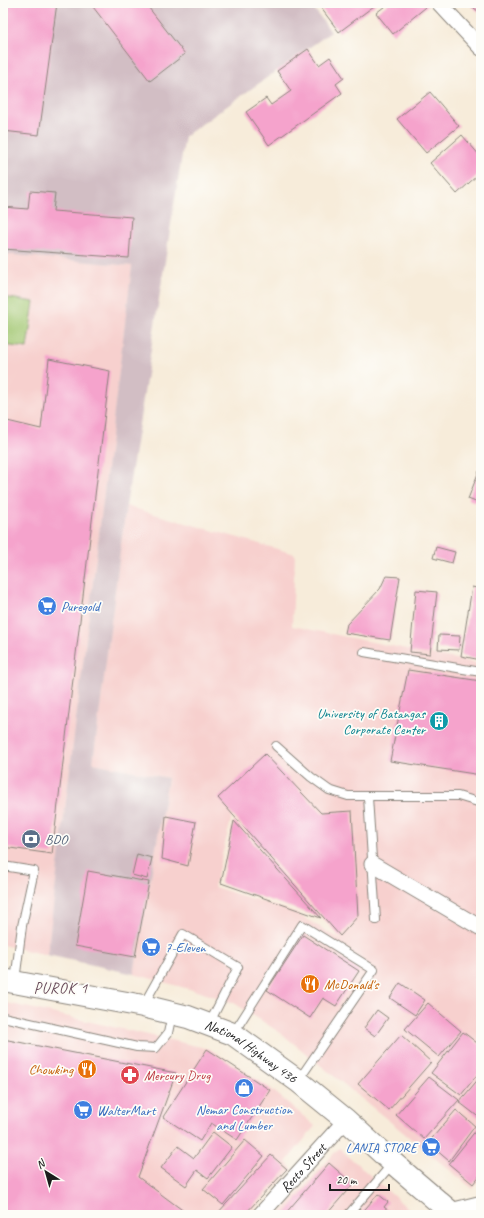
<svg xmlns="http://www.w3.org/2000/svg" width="484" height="1218" font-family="Caveat,sans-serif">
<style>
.built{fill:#f7d0ce;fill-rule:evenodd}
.industrial{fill:#d2bec4}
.green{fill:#a2c772;stroke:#5f7247}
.building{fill:#f5a3cc}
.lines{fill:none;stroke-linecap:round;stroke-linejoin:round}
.lane-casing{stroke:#8a847b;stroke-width:10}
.street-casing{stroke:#8a847b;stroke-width:17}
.primary-casing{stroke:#8a847b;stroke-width:24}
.lane{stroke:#fff;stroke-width:8}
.street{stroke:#fff;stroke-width:15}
.primary{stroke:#fff;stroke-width:22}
.labels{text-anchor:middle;stroke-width:3.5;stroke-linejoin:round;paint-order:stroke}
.shop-label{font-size:14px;fill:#366cbe;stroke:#fdfcf7;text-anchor:start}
.culture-label{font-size:14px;fill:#0d838f;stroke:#fdfcf7;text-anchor:end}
.service-label{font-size:14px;fill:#4e5e75;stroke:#fdfcf7;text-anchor:start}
.food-label{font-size:14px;fill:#c56008;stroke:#fdfcf7;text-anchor:start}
.street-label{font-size:14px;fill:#1c1c1c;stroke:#fdfcf7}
.health-label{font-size:14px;fill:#be3a42;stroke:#fdfcf7;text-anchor:start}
.neighbourhood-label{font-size:15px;letter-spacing:1px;fill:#684b5a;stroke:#fdfcf7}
</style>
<rect width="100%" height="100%" fill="#fdfcf7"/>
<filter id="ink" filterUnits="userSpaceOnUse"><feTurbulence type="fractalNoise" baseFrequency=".025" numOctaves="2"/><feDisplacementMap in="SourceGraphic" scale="8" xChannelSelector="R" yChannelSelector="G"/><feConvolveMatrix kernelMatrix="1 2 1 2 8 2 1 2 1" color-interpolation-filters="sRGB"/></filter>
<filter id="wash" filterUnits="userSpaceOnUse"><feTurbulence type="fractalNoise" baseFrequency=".012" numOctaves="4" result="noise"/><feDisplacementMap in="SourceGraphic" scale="16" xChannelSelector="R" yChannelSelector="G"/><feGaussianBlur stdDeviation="0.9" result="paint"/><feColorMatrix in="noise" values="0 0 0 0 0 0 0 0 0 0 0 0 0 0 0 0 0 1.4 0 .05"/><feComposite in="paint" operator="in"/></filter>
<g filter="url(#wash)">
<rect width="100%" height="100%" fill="#f7ecda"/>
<g class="built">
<polygon points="3,254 132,266 47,955 3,945"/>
<path d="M126 506 295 554 292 626 481 664V1179L473 1189 282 1034 234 1003 200 992 134 974 168 778 93 763ZM232 816 342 940 292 911 214 887Z"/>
<polygon points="3,1002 210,1049 270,1088 315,1126 286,1162 292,1169 248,1215 4,1215"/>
<polygon points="339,1148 414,1214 413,1215 279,1215"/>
</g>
<polygon class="industrial" points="3,3 310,3 331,32 185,136 126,506 93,763 168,778 134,974 47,955 132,266 3,254"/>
<polygon class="green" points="3,297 34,302 27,348 3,345"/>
<g id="blocks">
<g class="building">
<polygon points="3,3 57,3 39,135 3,131"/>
<polygon points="90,3 145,3 185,54 150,81"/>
<polygon points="327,3 378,3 339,32 321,8"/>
<polygon points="389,3 431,3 393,34 376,13"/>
<polygon points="473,3 481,3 481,13 471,6"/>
<polygon points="308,49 319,65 330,57 344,78 336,84 342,93 269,145 246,112 266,98 271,105 291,91 277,71"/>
<polygon points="430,92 459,126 426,153 397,119"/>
<polygon points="462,135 481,157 481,172 457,194 430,163"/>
<polygon points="30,191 55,193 53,211 132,217 129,258 3,249 3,207 28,209"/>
<polygon points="49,359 110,371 52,854 3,847 3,420 41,429"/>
<polygon points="479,471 481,471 481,504 468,499"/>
<polygon points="436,547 455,552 452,563 433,558"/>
<polygon points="386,576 400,577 390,640 345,633 347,624 380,589"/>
<polygon points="472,587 481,589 481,660 461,656"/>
<polygon points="416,590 437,592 430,654 410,652"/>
<polygon points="439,635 460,636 459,650 438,649"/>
<polygon points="408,670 481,681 481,775 390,761"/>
<polygon points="265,754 321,813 352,811 358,916 340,936 218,798"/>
<polygon points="166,816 196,822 188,866 162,859"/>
<polygon points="234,821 321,918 221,883"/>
<polygon points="137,854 152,858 147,879 132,875"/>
<polygon points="88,871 149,882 135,957 75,946"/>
<polygon points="303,935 359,971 336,1006 323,998 310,1018 267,990"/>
<polygon points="400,983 425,1000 415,1015 390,998"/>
<polygon points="428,1003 461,1031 439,1057 405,1029"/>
<polygon points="377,1010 388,1018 375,1036 364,1028"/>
<polygon points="463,1032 481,1046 481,1070 461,1095 431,1073"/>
<polygon points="401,1035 431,1062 389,1110 358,1084"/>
<polygon points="3,1039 176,1073 138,1177 189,1215 7,1215 3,1212"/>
<polygon points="207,1049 270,1090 237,1140 211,1123 200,1141 163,1117"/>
<polygon points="481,1076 481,1119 459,1102"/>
<polygon points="429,1077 459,1100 424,1139 396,1115"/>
<polygon points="456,1110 475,1126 449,1161 428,1143"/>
<polygon points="481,1124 481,1174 473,1184 449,1164"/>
<polygon points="213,1132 232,1147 208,1178 197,1170 186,1186 161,1168 178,1146 194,1158"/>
<polygon points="245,1140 264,1156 223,1205 203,1189"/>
<polygon points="271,1155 287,1169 244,1215 216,1215"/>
<polygon points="329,1163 353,1184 326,1215 284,1215"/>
<polygon points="378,1194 388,1202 384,1207 394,1215 360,1215"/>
</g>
</g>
</g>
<g filter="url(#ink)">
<use href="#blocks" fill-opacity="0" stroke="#8a847b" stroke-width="1"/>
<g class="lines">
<defs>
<g id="lane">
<polyline points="364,652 481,672"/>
<polyline points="276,746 311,777 329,790 348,796 458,796 481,803"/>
<polyline points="368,797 376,920"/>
<polyline points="3,866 34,871 22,926 15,981"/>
<polyline points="144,1004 183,934 238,967 209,1024"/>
<polyline points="3,1017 137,1047 156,1048 168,1033 172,1014"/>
<polyline points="233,1034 302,925 374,970 298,1081"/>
<polyline points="348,1215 392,1164"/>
</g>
<g id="street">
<polyline points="439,3 481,48"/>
<polyline points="372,864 481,928"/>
<path id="s1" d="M260 1215 346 1120"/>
</g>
<g id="primary">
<path id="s2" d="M3 980 143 1006 188 1017 233 1034 298 1081 346 1120 393 1163 454 1215"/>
<polyline points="453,1214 481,1207"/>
</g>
</defs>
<use href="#lane" class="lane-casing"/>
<use href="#street" class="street-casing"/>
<use href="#primary" class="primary-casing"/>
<use href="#lane" class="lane"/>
<use href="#street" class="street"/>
<use href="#primary" class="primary"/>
</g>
</g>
<defs>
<symbol id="supermarket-disc" viewBox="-11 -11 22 22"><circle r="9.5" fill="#3f7fe0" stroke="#fdfcf7"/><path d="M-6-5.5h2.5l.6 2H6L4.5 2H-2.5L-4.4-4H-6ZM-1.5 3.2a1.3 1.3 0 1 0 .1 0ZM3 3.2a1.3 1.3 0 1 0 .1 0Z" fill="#fff"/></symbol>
<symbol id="building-disc" viewBox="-11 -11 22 22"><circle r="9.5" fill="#0f9aa8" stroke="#fdfcf7"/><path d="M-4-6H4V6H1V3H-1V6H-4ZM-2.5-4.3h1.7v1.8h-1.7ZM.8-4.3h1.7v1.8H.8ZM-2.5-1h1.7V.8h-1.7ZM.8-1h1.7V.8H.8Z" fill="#fff"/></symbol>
<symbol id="bank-disc" viewBox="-11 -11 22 22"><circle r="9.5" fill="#5c6f8a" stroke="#fdfcf7"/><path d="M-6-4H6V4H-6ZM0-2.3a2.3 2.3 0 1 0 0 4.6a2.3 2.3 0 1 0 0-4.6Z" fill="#fff"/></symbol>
<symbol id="restaurant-disc" viewBox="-11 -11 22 22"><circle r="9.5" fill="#e8710a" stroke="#fdfcf7"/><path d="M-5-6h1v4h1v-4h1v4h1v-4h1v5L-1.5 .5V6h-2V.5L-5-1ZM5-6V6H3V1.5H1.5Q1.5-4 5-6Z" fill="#fff"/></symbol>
<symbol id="pharmacy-disc" viewBox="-11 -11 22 22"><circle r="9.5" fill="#e0444e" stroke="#fdfcf7"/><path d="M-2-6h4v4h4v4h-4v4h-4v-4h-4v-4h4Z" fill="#fff"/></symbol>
<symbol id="shop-disc" viewBox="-11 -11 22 22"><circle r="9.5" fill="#3f7fe0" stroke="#fdfcf7"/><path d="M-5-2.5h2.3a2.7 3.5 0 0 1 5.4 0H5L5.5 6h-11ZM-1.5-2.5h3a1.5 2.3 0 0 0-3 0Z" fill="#fff"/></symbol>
</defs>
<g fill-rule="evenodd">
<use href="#supermarket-disc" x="36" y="595" width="22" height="22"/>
<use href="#building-disc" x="428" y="710" width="22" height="22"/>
<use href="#bank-disc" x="20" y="828" width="22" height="22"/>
<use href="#supermarket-disc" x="140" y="936" width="22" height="22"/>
<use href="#restaurant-disc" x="299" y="973" width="22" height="22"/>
<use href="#restaurant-disc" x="76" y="1058" width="22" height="22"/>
<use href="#pharmacy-disc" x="119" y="1064" width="22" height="22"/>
<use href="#shop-disc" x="233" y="1077" width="22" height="22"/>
<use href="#supermarket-disc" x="72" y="1099" width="22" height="22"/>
<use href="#supermarket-disc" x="420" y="1136" width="22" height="22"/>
</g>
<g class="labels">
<g class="shop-label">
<text x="61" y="611">Puregold</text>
<text x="165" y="952">7-Eleven</text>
<text x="244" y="1114" text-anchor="middle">Nemar Construction<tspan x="244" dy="16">and Lumber</tspan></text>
<text x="97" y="1115">WalterMart</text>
<text x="417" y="1152" text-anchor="end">LANIA STORE</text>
</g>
<g class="culture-label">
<text x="425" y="718">University of Batangas<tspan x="425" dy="16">Corporate Center</tspan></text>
</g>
<g class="service-label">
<text x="45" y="844">BDO</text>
</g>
<g class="food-label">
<text x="324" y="989">McDonald's</text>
<text x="73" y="1074" text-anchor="end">Chowking</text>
</g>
<g class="street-label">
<text dy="5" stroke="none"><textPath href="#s2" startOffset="261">National Highway 436</textPath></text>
<text dy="5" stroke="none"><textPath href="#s1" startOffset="64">Recto Street</textPath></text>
</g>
<g class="health-label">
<text x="144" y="1080">Mercury Drug</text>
</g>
<g class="neighbourhood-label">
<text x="61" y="993">PUROK 1</text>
</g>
</g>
<rect width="484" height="1218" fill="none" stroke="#fdfcf7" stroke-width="16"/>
<g transform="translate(46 1172) rotate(323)" stroke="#fdfcf7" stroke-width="3" paint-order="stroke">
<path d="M0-3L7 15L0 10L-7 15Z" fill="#1c1c1c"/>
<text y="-6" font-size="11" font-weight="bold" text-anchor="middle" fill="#1c1c1c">N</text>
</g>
<path d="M330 1184v6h59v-6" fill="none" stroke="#1c1c1c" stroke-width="2"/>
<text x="336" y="1184" font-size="12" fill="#1c1c1c" stroke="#fdfcf7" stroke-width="3" paint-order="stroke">20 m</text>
</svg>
